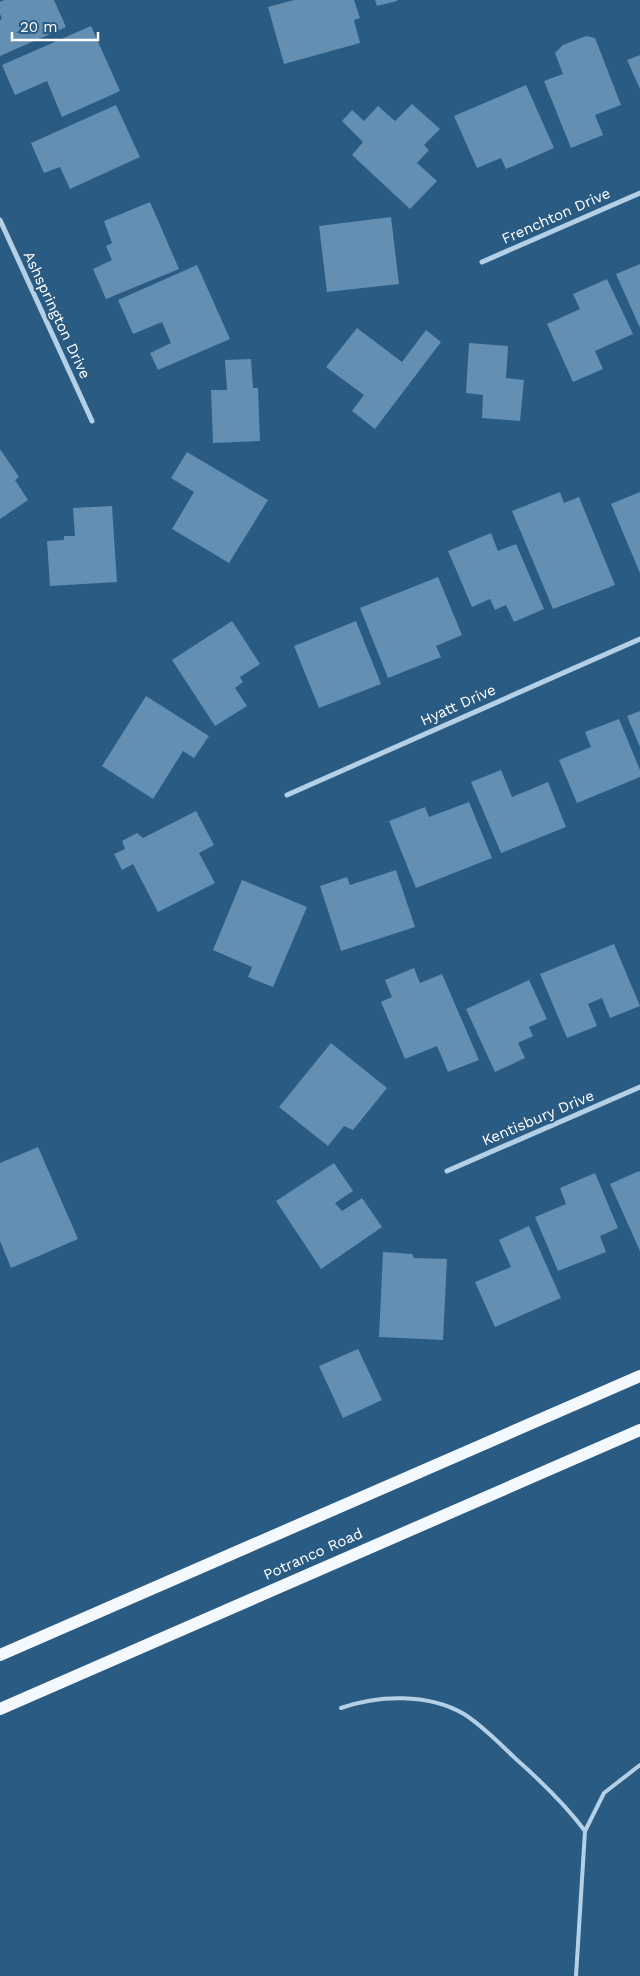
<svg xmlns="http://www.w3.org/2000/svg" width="640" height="1976" font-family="'Work Sans',sans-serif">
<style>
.building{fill:#628fb2}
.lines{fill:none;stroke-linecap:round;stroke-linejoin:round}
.lane{stroke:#b4d0e6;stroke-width:4}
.street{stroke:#b4d0e6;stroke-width:5}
.primary{stroke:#f4f9fd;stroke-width:12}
.labels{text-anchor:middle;stroke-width:4.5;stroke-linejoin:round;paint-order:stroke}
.street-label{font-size:15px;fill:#fff;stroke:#2a5b83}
</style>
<rect width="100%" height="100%" fill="#2a5b83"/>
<g class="building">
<polygon points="4,0 54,0 66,27 0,56 0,20 2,19 0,14 0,2"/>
<polygon points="294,0 354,0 360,18 354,20 360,43 284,64 268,7"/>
<polygon points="375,0 397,0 397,1 377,6"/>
<polygon points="91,26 120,91 62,117 47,81 15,95 2,65"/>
<polygon points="586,36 595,38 621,105 595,115 603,135 571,148 544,81 563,74 555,53 563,45"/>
<polygon points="640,55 640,89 627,60"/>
<polygon points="526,85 554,148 506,169 501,158 477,168 454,116"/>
<polygon points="412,104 440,129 424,145 429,150 417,163 437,181 410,209 352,155 363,142 342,121 352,110 364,121 378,106 395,121"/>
<polygon points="116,105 140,157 70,189 60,167 44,173 31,143"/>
<polygon points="150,202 179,269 106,299 93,269 112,260 106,246 112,243 104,221"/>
<polygon points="391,217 399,284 327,292 319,226"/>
<polygon points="640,264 640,328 616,274"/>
<polygon points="197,265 230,339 158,370 150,353 171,343 162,322 133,334 118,300"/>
<polygon points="607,279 633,334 595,351 603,369 573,382 547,324 580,309 573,294"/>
<polygon points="357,328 402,362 426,330 441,342 375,429 352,411 364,395 326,367"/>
<polygon points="469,343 508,346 506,378 524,380 520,421 482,418 483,395 466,393"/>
<polygon points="251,359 253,388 258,388 260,441 213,443 211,390 227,390 225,360"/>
<polygon points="0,449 19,477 15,480 28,500 0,519"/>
<polygon points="187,452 268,500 229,563 172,529 194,492 171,478"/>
<polygon points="560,492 564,503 579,497 615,585 553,609 512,511"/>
<polygon points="640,492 640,573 611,504"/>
<polygon points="112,506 117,582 50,586 47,541 64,540 64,536 75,536 73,508"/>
<polygon points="491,533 498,551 516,544 544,609 514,622 506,605 495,610 490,599 472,607 448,551"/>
<polygon points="438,577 462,635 436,646 441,657 388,678 360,608"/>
<polygon points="232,621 260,664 240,677 243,682 235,688 247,706 215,726 172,660"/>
<polygon points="356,621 381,684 319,708 294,646"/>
<polygon points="146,696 209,736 194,758 183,751 153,799 102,766"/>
<polygon points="640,711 640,747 627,716"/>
<polygon points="619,719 640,770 640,777 577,803 559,760 591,747 585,732"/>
<polygon points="501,770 512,797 548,782 566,827 501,853 471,782"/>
<polygon points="469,802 492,858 416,888 389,821 425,807 429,817"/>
<polygon points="196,811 214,845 199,853 215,883 158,912 133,864 122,870 114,854 125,849 122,841 137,833 143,838"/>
<polygon points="396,870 415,927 341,951 320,886 347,877 350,885"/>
<polygon points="242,880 307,907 273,987 248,977 252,967 213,950"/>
<polygon points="614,944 640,1006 610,1018 602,998 588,1004 597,1026 567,1038 540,974"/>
<polygon points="414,968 420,983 442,974 479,1060 448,1072 437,1046 405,1059 381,1002 392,997 385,980"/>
<polygon points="529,980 547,1019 529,1027 533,1036 518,1043 525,1058 495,1072 466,1009"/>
<polygon points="331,1043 387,1088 353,1130 344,1126 328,1146 279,1107"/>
<polygon points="38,1147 78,1239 11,1268 0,1241 0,1163"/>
<polygon points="334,1163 353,1191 335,1203 342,1211 362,1198 382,1227 321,1269 276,1201"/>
<polygon points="639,1171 640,1173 640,1251 610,1184"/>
<polygon points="595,1173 618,1228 600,1236 606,1252 558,1271 535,1217 566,1204 560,1188"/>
<polygon points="529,1226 561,1298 495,1327 475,1282 511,1267 499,1240"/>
<polygon points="383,1252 412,1254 414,1258 447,1259 443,1340 379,1337"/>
<polygon points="358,1349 382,1400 343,1418 319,1366"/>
</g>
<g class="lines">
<g class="lane">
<path d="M341 1708C378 1695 428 1693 464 1714 483 1726 500 1744 516 1759 542 1782 564 1803 585 1831"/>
<polyline points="576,1976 585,1831 604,1793 640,1765"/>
</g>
<g class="street">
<polyline points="0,220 92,421"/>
<polyline points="482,262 640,193"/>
<polyline points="287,795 640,639"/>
<polyline points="447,1171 640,1087"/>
</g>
<g class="primary">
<polyline points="0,1655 640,1376"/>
<polyline points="0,1709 640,1430"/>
</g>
</g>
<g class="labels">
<g class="street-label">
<text transform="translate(556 216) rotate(-24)" y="5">Frenchton Drive</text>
<text transform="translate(57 315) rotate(65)" y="5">Ashsprington Drive</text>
<text transform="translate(458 705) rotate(-24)" y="5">Hyatt Drive</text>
<text transform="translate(538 1118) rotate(-23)" y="5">Kentisbury Drive</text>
<text transform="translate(313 1554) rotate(-24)" y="5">Potranco Road</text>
</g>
</g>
<path d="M12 32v8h86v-8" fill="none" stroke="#ffffff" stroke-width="2.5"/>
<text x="20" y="32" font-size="15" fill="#ffffff" stroke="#2a5b83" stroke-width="4" paint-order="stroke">20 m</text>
</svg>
